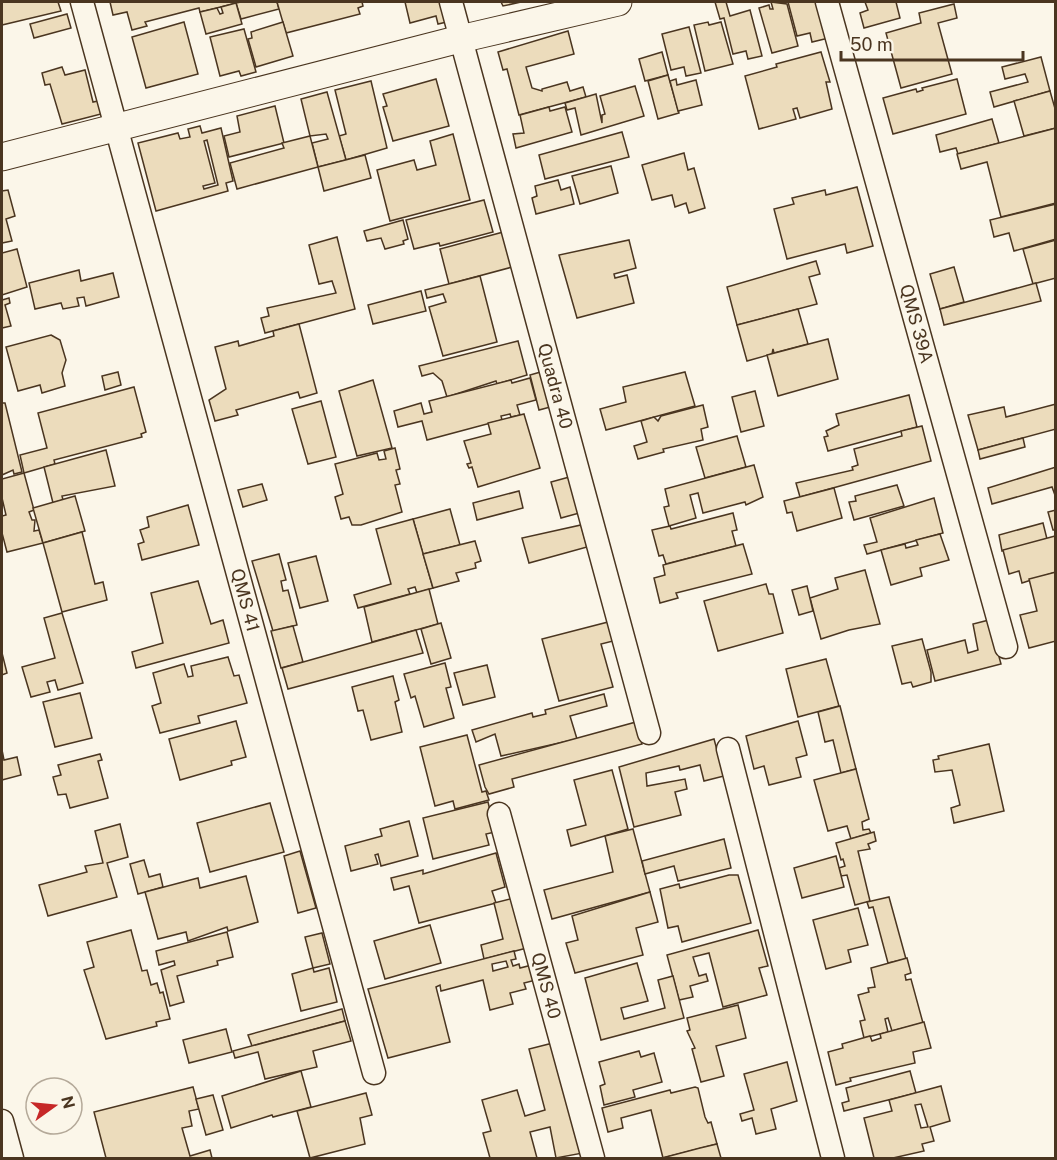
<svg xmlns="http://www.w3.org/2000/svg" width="1057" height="1160" font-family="'Public Sans',sans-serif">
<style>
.building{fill:#ecdcbc;stroke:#4a3520;stroke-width:1.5;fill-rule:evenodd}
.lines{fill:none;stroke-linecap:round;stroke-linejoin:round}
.minor-casing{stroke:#4a3520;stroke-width:25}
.tertiary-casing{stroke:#4a3520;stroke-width:29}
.minor{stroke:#fbf6e9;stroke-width:22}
.tertiary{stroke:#fbf6e9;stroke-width:27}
.labels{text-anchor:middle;stroke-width:4.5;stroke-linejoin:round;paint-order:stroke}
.street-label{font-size:18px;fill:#4a3520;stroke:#fbf6e9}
</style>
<rect width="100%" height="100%" fill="#fbf6e9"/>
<g class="building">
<polygon points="2,2 58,2 61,11 2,25"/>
<polygon points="110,2 241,2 200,12 199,8 145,22 147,26 132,30 127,12 113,15"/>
<polygon points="241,2 277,2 279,9 241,19 236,3"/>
<polygon points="277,2 362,2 363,6 358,8 360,14 286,33"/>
<polygon points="405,2 442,2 451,21 438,24 436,16 410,23"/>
<polygon points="501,2 521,2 503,6"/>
<polygon points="715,2 726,2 730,16 750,10 762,56 748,59 746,51 733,54 724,18 720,19"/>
<polygon points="771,2 787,4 798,46 772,53 759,8 769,5 770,9 773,9"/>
<polygon points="788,2 823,2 833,37 812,42 810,33 797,36"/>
<polygon points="865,2 896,2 900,18 864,28 860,13 868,10"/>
<polygon points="236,3 242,24 206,34 200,12 217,8 220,14 223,13 221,7"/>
<polygon points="954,4 957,18 938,23 952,74 901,88 886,33 921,23 919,13"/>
<polygon points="67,14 71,28 34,38 30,24"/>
<polygon points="184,22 198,74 146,88 132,37"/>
<polygon points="283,22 293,56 256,67 248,39 252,38 251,32"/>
<polygon points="708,22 709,25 721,22 733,64 705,71 694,25"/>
<polygon points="689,27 701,73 686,76 684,67 671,70 662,34"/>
<polygon points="244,29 256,72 241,76 239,71 220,76 210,37"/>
<polygon points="568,31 574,54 526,67 532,88 542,91 542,89 567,82 570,91 583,87 586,97 519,115 507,69 503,70 498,52"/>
<polygon points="662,52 668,75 645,81 639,59"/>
<polygon points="821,52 830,82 826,82 832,109 800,118 797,108 793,109 796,119 759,129 745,76 777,67 776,64"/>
<polygon points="1041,57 1050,91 994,107 990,92 1028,82 1025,74 1005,79 1002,67"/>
<polygon points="62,67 65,75 85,70 93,102 98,101 101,114 62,124 50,84 45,85 42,73"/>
<polygon points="668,75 679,113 658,119 648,81"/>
<polygon points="436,79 449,126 393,141 383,107 387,106 383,94"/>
<polygon points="676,79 677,85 696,80 702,105 678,111 670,81"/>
<polygon points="957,79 966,114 893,134 883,98 916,89 917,92 923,90 922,88"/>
<polygon points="371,81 387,148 346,160 339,136 346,134 335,90"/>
<polygon points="635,86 644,116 581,135 575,108 567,110 565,103 596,94 602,123 602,115 605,114 600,96"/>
<polygon points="1050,91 1056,112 1056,128 1024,136 1014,101"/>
<polygon points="327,92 346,160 318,167 312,143 328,139 326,134 310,136 301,99"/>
<polygon points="275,106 284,143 229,157 224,136 240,132 237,116"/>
<polygon points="549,107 550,111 565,107 572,132 516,148 513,134 524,133 520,115"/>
<polygon points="992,119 999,143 958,154 956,148 940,152 936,135"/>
<path d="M200 126 202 133 221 128 233 181 226 183 228 191 156 211 138 143 178 133 180 139 190 137 188 129ZM207 140 218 185 204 189 203 186 215 183 204 141Z"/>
<polygon points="1056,128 1056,203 1001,217 987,162 961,169 957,154"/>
<polygon points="622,132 629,157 545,179 539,155"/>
<polygon points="453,134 470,200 390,221 377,170 414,160 417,170 436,165 430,141"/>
<polygon points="310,136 318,167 237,189 230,163 284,148 282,143"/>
<polygon points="684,153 688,170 694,168 705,208 689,213 686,203 675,207 672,195 652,200 642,165"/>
<polygon points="365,155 371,178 324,191 318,167"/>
<polygon points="611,166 618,193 580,204 572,176"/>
<polygon points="558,180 561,190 570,187 574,204 536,214 532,198 537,196 535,186"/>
<polygon points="857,187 873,246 847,253 845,244 787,259 774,209 794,204 792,198 825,190 826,195"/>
<polygon points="8,190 15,216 6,219 12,241 2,243 2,191"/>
<polygon points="484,200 493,232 440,246 439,243 414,249 406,220"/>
<polygon points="1056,204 1056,239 1014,251 1009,233 994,237 990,220"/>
<polygon points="403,220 408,239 403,241 404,244 385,249 381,238 367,241 364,231"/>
<polygon points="507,231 516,266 449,284 440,249"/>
<polygon points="337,237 355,309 265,333 261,318 269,316 267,308 336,293 332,281 319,284 309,245"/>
<polygon points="629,240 636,268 614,274 615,278 627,275 634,303 577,318 559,255"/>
<polygon points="1056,240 1056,278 1033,284 1023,249"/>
<polygon points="17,249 27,287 2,295 2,253"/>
<polygon points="816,261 820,274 809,277 817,304 737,325 727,287"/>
<polygon points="954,267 964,302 940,309 930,274"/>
<polygon points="79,270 81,281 113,273 119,297 86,306 84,297 77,298 79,306 63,309 61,303 35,309 29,283"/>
<polygon points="480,276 497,342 443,356 429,307 446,302 443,294 427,298 425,290"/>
<polygon points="1036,283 1041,301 944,325 940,309"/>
<polygon points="421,291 426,311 373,324 368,305"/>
<polygon points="9,298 10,303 5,305 11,326 2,328 2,300"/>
<polygon points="798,309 808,344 774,353 773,349 772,354 747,361 737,325"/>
<polygon points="299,324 317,393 300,398 298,392 236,410 238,415 215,421 209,400 226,389 215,347 238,341 239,346 274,336 273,331"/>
<polygon points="51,335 60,340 66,360 62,373 65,386 42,393 40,385 18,391 6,347"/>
<polygon points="828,339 838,379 778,396 767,355"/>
<polygon points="518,341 527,375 497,384 496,381 447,397 442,381 433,373 422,376 419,366"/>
<polygon points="544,371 554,406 539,410 530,375"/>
<polygon points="118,372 121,385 105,390 102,376"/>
<polygon points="685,372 695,406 606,430 600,409 626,402 623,387"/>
<polygon points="530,378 536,400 517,405 520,415 511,417 510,414 501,416 502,420 427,440 422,421 398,427 394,411 421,403 424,414 432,412 429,401 511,380 512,383"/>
<polygon points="373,380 392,448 357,456 339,391"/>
<polygon points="134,387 146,432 141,434 142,437 54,460 55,464 24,473 20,455 47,448 38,413"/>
<polygon points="755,391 764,426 741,432 732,397"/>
<polygon points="909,395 917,427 828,451 824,437 828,436 826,431 839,425 836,414"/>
<polygon points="321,401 336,457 308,464 292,409"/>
<polygon points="2,403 5,403 22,472 14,474 13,470 2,475"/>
<polygon points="1056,404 1056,429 978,450 968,415 1004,407 1006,417"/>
<polygon points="703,405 708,427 701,429 703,440 663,449 664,452 638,459 634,446 647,442 641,421 654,417 658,421 661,416"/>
<polygon points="524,414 540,468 478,487 472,467 469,468 467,464 471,463 464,441 491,434 488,423"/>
<polygon points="922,426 931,461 800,497 796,483 853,470 852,467 858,465 854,449 902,436 901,431"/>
<polygon points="737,436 746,467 705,478 696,447"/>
<polygon points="1023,438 1025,447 980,459 978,450"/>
<polygon points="395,448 400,469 396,470 400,484 395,485 402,512 361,525 352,525 349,517 341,519 335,497 343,494 335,464 377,453 379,460 386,459 384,451"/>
<polygon points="106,450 115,486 62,496 63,500 53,503 44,467"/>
<polygon points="754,465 763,497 746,505 745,502 703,513 698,493 690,495 696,518 669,526 664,507 669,506 665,489"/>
<polygon points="1056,467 1056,498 1052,487 992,504 988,488"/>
<polygon points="24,473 34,510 29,512 32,520 35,520 34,531 39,530 43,543 7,552 2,533 2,516 6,515 2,498 2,479"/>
<polygon points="573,476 583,512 561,518 551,482"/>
<polygon points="262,484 267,500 243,507 238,490"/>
<polygon points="897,485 904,506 854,520 849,502 856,501 855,496"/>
<polygon points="834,488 842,518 797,531 792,512 787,513 784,501"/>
<polygon points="519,491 523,508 477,520 473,503"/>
<polygon points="75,496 85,531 43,543 33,508"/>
<polygon points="934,498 943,533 867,554 864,545 877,542 870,518"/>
<polygon points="188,505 199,545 142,560 138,544 144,542 140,530 149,527 147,517"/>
<polygon points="450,509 460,545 423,554 413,519"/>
<polygon points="1056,510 1056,530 1053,530 1048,512"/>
<polygon points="733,513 737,530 732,531 736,546 666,564 663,555 659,556 652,530 670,526 671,529"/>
<polygon points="413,519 433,588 417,593 415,587 408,589 410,594 358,608 354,595 391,584 376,529"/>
<polygon points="1043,523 1047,539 1002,551 999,535"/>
<polygon points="581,525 587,547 529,563 522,538"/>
<polygon points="82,532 95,584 103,582 107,600 62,612 43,543"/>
<polygon points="940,534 949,560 920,568 922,576 891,585 881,550 905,544 906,548 918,545 916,540"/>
<polygon points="1055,536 1056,572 1022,583 1019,571 1009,574 1003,550"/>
<polygon points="475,541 481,561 475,563 476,568 456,573 459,581 433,588 423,554"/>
<polygon points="743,544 752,574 676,593 678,598 660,603 654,578 665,575 663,565"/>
<polygon points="279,554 286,580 281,581 283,591 288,590 297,625 273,631 252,561"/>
<polygon points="316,556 328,601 300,608 288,563"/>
<polygon points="865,570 880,624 849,630 821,639 810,598 838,589 835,578"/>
<polygon points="1056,572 1056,641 1029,648 1020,615 1037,611 1029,579"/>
<polygon points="198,581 211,624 223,620 229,643 136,668 132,652 163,643 151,593"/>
<polygon points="766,584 769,594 773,594 783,633 718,651 704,601"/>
<polygon points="807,586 813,611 799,615 792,590"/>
<polygon points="429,589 438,624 372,642 364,607"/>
<polygon points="62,613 83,683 58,690 55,680 47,682 50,692 31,697 22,667 55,658 44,618"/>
<polygon points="989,620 1001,664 935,681 927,650 965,640 968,653 978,650 973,624"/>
<polygon points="612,621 617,640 601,644 613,687 559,701 542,639"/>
<polygon points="441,623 451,658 431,664 421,629"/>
<polygon points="293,626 303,662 281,668 271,631"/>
<polygon points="416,630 423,653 288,689 282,668"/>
<polygon points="922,639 931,672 931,682 913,687 911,682 902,684 892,646"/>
<polygon points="2,653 7,673 2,675"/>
<polygon points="228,657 234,676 239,675 247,703 198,716 200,723 160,733 152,706 161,703 153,673 184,664 188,677 193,676 191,666"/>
<polygon points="826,659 839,706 798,717 786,669"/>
<polygon points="445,663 451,687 446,688 454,718 424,727 415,696 411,698 404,674"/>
<polygon points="487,665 495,697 463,705 454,673"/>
<polygon points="393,676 399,700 395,702 402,732 371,740 363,710 358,711 352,687"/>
<polygon points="80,693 92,738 55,747 43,702"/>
<polygon points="604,694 607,706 570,716 577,739 501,756 495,734 476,742 472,730 532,713 533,717 546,714 545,710"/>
<polygon points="840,706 856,769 841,773 833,740 825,742 818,712"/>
<polygon points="236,721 246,757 231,761 232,765 180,780 169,739"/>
<polygon points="798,721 807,755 796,758 801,777 769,785 764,766 754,769 746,736"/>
<polygon points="636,722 642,744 512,779 514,787 489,794 485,787 479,765"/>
<polygon points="467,735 482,792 486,791 489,800 455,809 453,801 435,806 420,747"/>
<polygon points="714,739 724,776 704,781 700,765 680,770 679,766 646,773 647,786 685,779 687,789 675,792 681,815 634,827 619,767"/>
<polygon points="989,744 1004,811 954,823 951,808 960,805 952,770 935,772 933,760 939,759 938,756"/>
<polygon points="2,750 4,760 17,757 21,775 2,780"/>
<polygon points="100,754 102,760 98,761 108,798 70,808 66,794 58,795 53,777 61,775 58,765"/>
<polygon points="856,769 869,819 862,822 863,830 869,829 871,833 851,839 847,826 828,831 814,780"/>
<polygon points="612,770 628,829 571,846 567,830 586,825 574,780"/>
<polygon points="488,802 495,832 486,834 489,845 433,859 423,818"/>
<polygon points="270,803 284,852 210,872 197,823"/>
<polygon points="409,821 418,856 381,866 378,854 375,855 378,864 351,871 345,846 382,836 380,829"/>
<polygon points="120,824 128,857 107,863 117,897 48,916 39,885 87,872 85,866 103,863 95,831"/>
<polygon points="633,829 650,892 552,919 544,890 613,872 605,836"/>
<polygon points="874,832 876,841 868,844 870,849 858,851 870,901 855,905 847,875 841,876 839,868 845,866 843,859 841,860 836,843"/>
<polygon points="724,839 731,868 678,881 674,866 645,874 642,861"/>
<polygon points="300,851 316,908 298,913 284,856"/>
<polygon points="496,853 505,887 492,891 496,903 419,923 409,886 394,890 391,878 423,870 423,874"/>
<polygon points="836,856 844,887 802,898 794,868"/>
<polygon points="144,860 149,877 160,874 163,887 138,894 130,864"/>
<polygon points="729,875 738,875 751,923 682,942 678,926 668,928 660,889 679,884 680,888"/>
<polygon points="246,876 258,922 228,931 227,927 188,941 186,932 158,939 145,892 198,878 200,888"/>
<polygon points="650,892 658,922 636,928 643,955 575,973 566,943 578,940 572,916"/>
<polygon points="889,897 906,959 888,963 873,907 869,908 867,902"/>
<polygon points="514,898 527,948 484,959 481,945 503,939 494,903"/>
<polygon points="858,908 868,945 848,950 851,962 826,969 813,920"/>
<polygon points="430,925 441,963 385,979 374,941"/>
<polygon points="131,930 142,971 147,970 151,985 157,983 160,993 163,992 170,1019 156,1022 157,1026 106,1039 84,970 94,967 87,942"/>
<polygon points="758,930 768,966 759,968 767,995 723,1007 709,953 693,957 699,976 706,974 708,981 690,986 693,997 679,1000 667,955"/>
<polygon points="227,932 233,957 217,961 218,965 177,976 184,1002 170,1006 161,970 175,965 174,961 159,965 156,951"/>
<polygon points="322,933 330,964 313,968 305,937"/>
<path d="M514 951 516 959 511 960 513 966 519 964 520 968 532 965 536 980 524 983 526 989 510 993 513 1004 490 1010 483 980 441 991 440 985 436 987 450 1042 388 1058 368 989ZM506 961 508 967 493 971 492 964Z"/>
<polygon points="907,958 911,973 905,975 906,980 911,979 923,1023 892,1031 888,1018 885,1019 888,1032 864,1038 860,1021 865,1020 858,995 869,992 868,988 875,987 871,968"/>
<polygon points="637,963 648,1001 621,1008 624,1019 665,1008 658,980 673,976 684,1018 601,1040 585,978"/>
<polygon points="313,968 314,972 329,968 337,1002 301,1011 292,974"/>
<polygon points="738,1005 746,1038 716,1046 724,1076 701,1082 692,1049 695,1048 687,1031 690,1030 687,1018"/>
<polygon points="342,1009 345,1021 252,1046 248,1035"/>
<polygon points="345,1021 351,1041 313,1051 317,1067 265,1079 258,1052 235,1058 233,1051"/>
<polygon points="924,1022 931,1048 913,1052 915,1063 850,1078 851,1081 836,1085 828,1052 843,1048 842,1044 870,1036 872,1041 881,1038 880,1034"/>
<polygon points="226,1029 232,1052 189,1063 183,1040"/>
<polygon points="553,1043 583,1153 556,1158 550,1127 530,1132 537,1158 490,1158 483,1133 491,1131 482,1100 517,1090 525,1116 545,1110 529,1049"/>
<polygon points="639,1051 641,1057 654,1053 662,1082 633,1090 635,1097 604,1105 600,1086 605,1084 599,1062"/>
<polygon points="787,1062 797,1101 771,1109 776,1129 756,1134 752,1118 742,1121 740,1114 754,1110 744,1074"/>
<polygon points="301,1071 311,1107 273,1117 272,1115 231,1128 222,1096"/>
<polygon points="910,1071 916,1093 844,1111 842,1103 849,1101 846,1088"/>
<path d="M941 1086 950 1121 930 1127 934 1141 922 1144 924 1151 893 1158H874L864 1118 892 1111 889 1100ZM921 1104 928 1127 921 1128 915 1105Z"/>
<polygon points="193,1087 199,1109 189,1111 192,1126 182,1128 190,1156 210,1150 212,1158 106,1158 94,1112"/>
<polygon points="695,1087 698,1088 705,1117 708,1123 711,1122 717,1144 663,1158 651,1110 621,1118 623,1128 608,1132 602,1108 670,1090 671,1093"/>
<polygon points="366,1093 372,1115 360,1118 365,1144 310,1158 297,1111"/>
<polygon points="213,1095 223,1130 206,1135 196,1099"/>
<polygon points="717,1144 721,1158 662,1158 700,1148"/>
</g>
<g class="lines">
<defs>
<g id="minor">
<path id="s1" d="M82 2 374 1073"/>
<path id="s2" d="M451 2 649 733"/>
<path id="s3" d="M827 2 1006 647"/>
<polyline points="728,749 833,1158"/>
<path id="s4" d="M499 814 593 1158"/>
<polyline points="2,1121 12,1158"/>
</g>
<polyline id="tertiary" points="2,157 460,39 618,2"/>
</defs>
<use href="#minor" class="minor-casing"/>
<use href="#tertiary" class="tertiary-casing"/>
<use href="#minor" class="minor"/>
<use href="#tertiary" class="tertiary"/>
</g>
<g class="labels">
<g class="street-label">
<text dy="6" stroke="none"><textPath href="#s3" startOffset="334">QMS 39A</textPath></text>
<text dy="6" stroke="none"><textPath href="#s2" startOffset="398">Quadra 40</textPath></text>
<text dy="6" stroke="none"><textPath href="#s1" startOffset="620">QMS 41</textPath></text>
<text dy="6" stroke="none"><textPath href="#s4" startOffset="178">QMS 40</textPath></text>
</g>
</g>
<rect width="1057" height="1160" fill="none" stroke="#4a3520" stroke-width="6"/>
<g transform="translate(54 1106) rotate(75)"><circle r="28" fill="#fbf6e9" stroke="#b4a999" stroke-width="1.5"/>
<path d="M0-4.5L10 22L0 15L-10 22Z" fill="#c62828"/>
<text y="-9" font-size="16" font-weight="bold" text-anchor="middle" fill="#4a3520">N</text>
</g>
<path d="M841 51v9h182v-9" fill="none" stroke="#4a3520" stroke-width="3"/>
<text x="850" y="51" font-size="18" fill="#4a3520" stroke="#fbf6e9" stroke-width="4.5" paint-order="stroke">50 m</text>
</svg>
